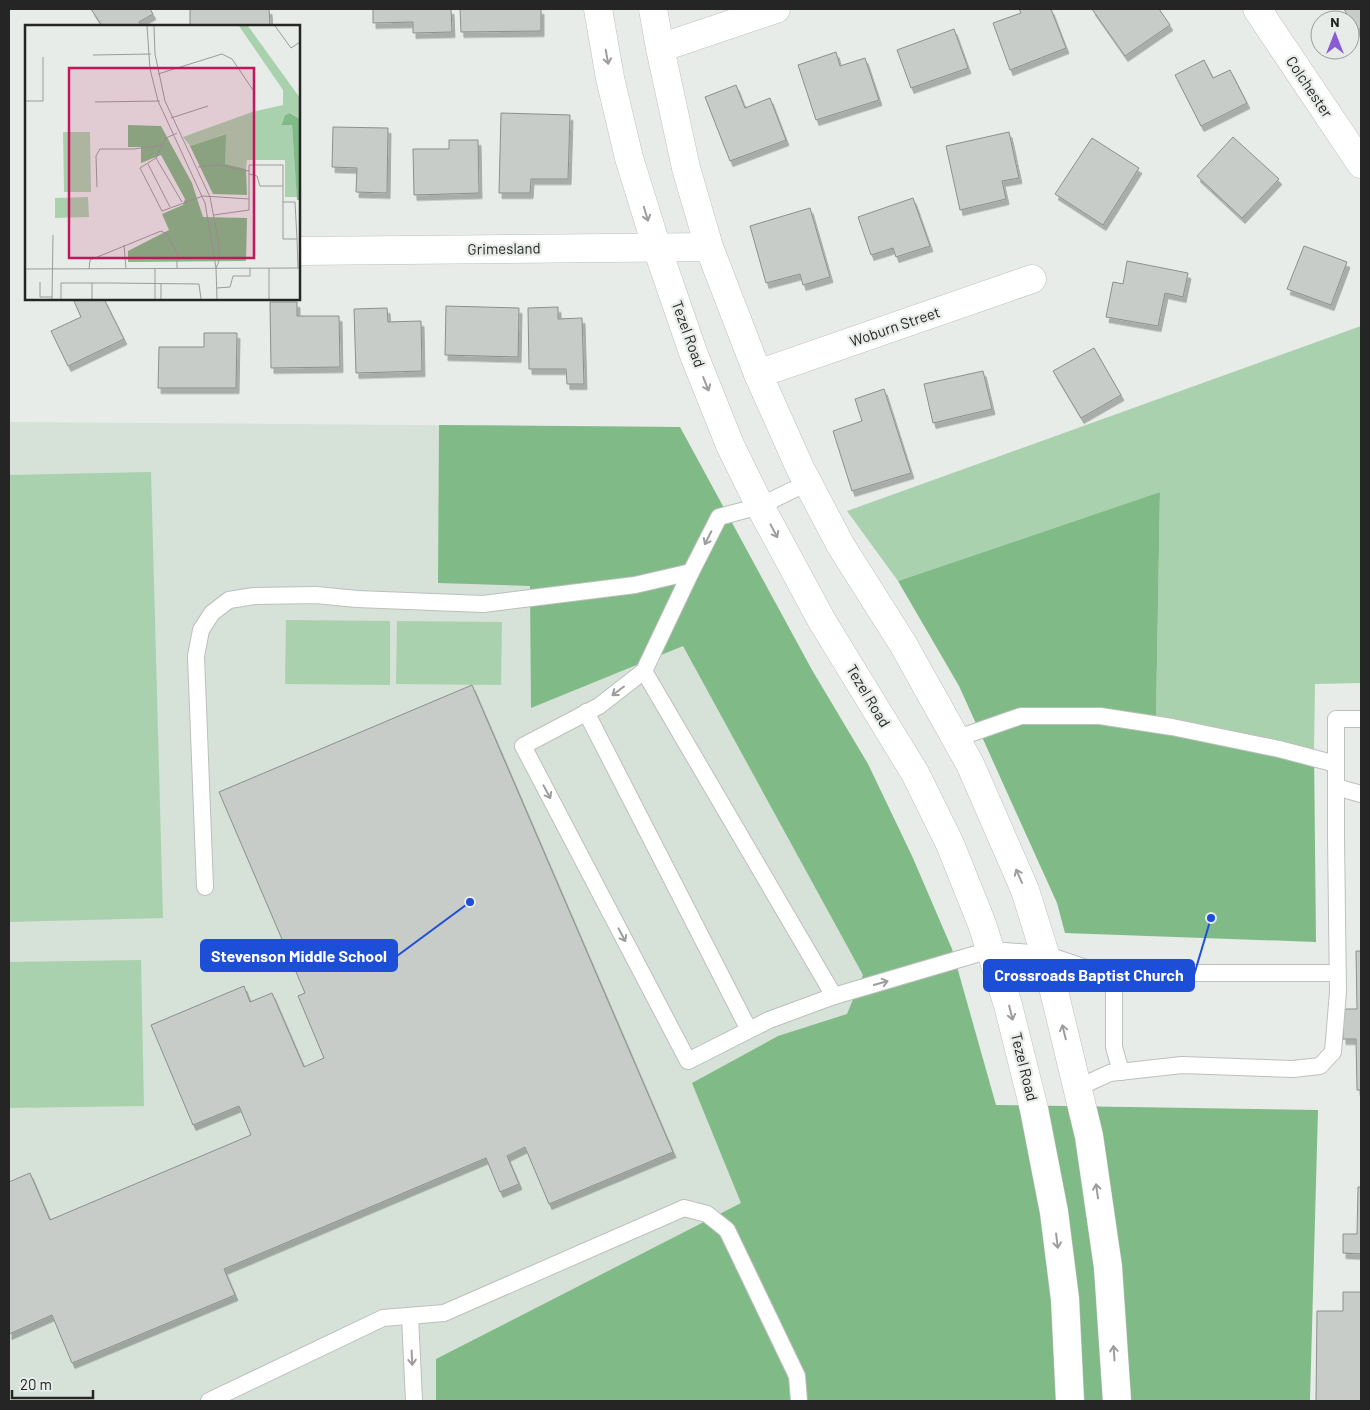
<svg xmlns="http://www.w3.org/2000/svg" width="1370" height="1410" font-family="Barlow,sans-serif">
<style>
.built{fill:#d6e1d7}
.green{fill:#aad1ad}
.forest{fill:#80ba87}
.building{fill:#c7ccc8;stroke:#8c908c;filter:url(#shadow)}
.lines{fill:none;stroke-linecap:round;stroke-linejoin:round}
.lane-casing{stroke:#bcc0bc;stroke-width:18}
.street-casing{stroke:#bcc0bc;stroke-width:29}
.secondary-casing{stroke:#bcc0bc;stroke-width:29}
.lane{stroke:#fff;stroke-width:16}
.street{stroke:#fff;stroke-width:28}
.secondary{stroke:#fff;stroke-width:28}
.oneway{stroke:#9c9d9c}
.labels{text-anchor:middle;stroke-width:4.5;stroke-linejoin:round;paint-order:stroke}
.street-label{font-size:15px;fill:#242524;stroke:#e7ece8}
.inset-road{fill:none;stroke:#999c9a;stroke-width:1}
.view{fill:#c2185b;fill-opacity:0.15;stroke:#c2185b;stroke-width:2.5}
.inset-edge{fill:none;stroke:#242524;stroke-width:2.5}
.leader{fill:none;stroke:#1d4ed8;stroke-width:2}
.callout-dot{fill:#1d4ed8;stroke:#e7ece8;stroke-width:2}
.callout{fill:#1d4ed8;stroke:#1d4ed8;stroke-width:2}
.callout-label{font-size:16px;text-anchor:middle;font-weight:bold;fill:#fff}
</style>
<defs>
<filter id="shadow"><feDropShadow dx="3" dy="5.5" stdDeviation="0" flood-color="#0004"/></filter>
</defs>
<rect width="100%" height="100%" fill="#e7ece8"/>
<polygon class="built" points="9,422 680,427 812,670 868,764 912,856 952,949 1028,1401 9,1401"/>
<g class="green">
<polygon points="1361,326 1361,683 1315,684 1314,750 1219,728 1156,717 1160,492 898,581 847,511"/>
<polygon points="151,472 163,918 9,922 9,475"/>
<polygon points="286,620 390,621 390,685 285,684"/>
<polygon points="397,621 502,622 501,685 396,684"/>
<polygon points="141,960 144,1106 9,1108 9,962"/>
</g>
<g class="forest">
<polygon points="439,425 680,427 812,670 868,764 912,856 952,949 996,1105 1318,1110 1310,1401 436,1401 436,1359 741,1203 692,1083 778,1036 847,1014 863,975 683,646 531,708 530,586 438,583"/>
<polygon points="1160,492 1156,717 1219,728 1314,750 1316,942 1065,933 1057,903 959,686 898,581"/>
</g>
<g class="building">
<polygon points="91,9 150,9 153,14 139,22 141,26 102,26"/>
<polygon points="190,9 269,9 270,26 190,26"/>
<polygon points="373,9 451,9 452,32 413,33 413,22 373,23"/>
<polygon points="460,9 541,9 541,31 461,32"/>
<polygon points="1019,9 1051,9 1066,48 1010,70 993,23 1021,13"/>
<polygon points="1092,9 1159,9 1170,25 1125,56"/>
<polygon points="1344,9 1361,9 1361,28 1356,31"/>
<polygon points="954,29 968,68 911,88 897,50"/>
<polygon points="836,52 840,66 865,58 879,100 816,120 798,65"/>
<polygon points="1204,60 1213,78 1230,70 1247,103 1201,126 1175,75"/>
<polygon points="736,85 745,108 770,98 786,140 730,161 705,97"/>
<polygon points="501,113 570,115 568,179 531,179 530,193 499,193"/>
<polygon points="333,127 388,128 387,193 356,192 357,168 332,167"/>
<polygon points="1009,132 1019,178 1002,181 1006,199 960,210 946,146"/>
<polygon points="1233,137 1279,179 1242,218 1197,176"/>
<polygon points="1092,138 1139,168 1103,225 1055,194"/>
<polygon points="449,140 478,140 479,193 414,195 413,149 449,149"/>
<polygon points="913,198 930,246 896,257 893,248 871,255 858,217"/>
<polygon points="810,208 830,277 803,285 800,274 766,283 750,226"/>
<polygon points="1304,246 1347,262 1331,305 1287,289"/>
<polygon points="1127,261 1188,273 1183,297 1165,293 1158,326 1106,317 1113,282 1123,284"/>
<polygon points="73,299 104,299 124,339 68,366 51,331 81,317"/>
<polygon points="270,302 297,302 297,316 339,316 340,367 271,368"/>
<polygon points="446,306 519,308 518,357 445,355"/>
<polygon points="558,307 558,319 582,318 584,384 567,384 566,369 529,369 528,308"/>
<polygon points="387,308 388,322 421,321 422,371 356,373 354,309"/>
<polygon points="204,333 237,333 236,388 158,388 159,347 204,347"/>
<polygon points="1094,348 1121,395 1081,418 1053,371"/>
<polygon points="983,371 992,409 933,423 924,384"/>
<polygon points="884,389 911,473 852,491 833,431 862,421 855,399"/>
<polygon points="472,685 673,1152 549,1204 525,1147 507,1156 519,1184 500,1192 486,1158 224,1269 235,1295 72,1363 52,1315 9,1334 9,1182 30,1173 50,1220 251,1135 239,1106 193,1125 151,1025 244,986 250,1002 272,993 304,1067 324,1058 298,996 305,993 219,792"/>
<polygon points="1356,951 1361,951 1361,1090 1357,1090 1356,1039 1343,1039 1343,1009 1357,1009"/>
<polygon points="1358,1187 1361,1187 1361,1254 1343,1253 1343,1234 1357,1234"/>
<polygon points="1343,1292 1361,1292 1361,1401 1316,1401 1317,1311 1343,1311"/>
</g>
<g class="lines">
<defs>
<g id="lane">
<polyline points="807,483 760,506 719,517 691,572 644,671 599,706 523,746 688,1061 769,1020 834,996 990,950 1045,954 1101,973 1337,973"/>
<polyline points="644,671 834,996"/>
<polyline points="586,712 749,1030"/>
<polyline points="955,739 1021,716 1100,716 1172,727 1279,749 1336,764"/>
<polyline points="1336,787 1361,794"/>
<polyline points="205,887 196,656 201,630 212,613 229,600 254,596 316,595 357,599 483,604 635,585 691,572"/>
<polyline points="1114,973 1114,1047 1121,1072"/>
<polyline points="1077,1088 1110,1073 1182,1065 1293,1069 1320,1066 1333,1052 1338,992 1336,836 1336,719 1361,719"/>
<polyline points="410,1316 414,1401"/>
<polyline points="209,1401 383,1318 444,1313 684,1208 707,1214 727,1230 797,1376 799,1401"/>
</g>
<g id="street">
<polyline points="1257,9 1361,164"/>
<polyline points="660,48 776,9"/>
<polyline points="299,251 709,247"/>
<polyline points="758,374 1032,279"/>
</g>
<g id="secondary">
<polyline points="598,9 610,78 629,158 657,248 694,355 730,445 760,506 822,621 915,773 950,844 982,924 1008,1005 1034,1109 1054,1212 1065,1299 1070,1401"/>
<polyline points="653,9 660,48 686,168 709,247 758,374 800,468 841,546 903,644 970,764 1025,890 1045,954 1089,1136 1108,1267 1117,1401"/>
</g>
</defs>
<use href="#lane" class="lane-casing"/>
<use href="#street" class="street-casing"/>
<use href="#secondary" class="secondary-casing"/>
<use href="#lane" class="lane"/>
<use href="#street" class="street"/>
<use href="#secondary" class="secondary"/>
</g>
<defs><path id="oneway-shaft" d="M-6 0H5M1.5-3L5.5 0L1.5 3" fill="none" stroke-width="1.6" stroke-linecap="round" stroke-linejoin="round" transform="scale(1.25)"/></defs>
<g class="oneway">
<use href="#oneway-shaft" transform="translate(607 57) rotate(80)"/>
<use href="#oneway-shaft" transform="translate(646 214) rotate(73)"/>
<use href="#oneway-shaft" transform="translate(706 384) rotate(68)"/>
<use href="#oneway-shaft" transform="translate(774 531) rotate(62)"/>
<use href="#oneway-shaft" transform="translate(708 538) rotate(117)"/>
<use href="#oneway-shaft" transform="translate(618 691) rotate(143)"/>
<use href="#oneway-shaft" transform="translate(547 792) rotate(62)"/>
<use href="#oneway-shaft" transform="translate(1019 876) rotate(-114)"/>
<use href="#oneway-shaft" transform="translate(622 935) rotate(62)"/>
<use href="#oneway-shaft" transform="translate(881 983) rotate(-16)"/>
<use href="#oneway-shaft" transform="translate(1011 1013) rotate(76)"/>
<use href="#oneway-shaft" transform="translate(1064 1032) rotate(-104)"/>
<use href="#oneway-shaft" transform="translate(1097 1191) rotate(-98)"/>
<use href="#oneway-shaft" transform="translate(1057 1241) rotate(83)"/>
<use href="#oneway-shaft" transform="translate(1114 1353) rotate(-94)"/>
<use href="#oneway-shaft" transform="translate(412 1358) rotate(87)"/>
</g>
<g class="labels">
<g class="street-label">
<text transform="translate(1309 87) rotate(56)" y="5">Colchester</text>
<text transform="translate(504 249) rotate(-1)" y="5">Grimesland</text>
<text transform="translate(895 327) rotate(-19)" y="5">Woburn Street</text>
<text transform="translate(688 334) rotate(70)" y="5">Tezel Road</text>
<text transform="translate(868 696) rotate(59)" y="5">Tezel Road</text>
<text transform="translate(1024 1067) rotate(76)" y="5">Tezel Road</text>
</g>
</g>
<g transform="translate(25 25)">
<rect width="275" height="275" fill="#e7ece8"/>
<path d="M214 1H223L275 73V94L266 88 260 90 256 99 267 100 272 172H260V135H222L221 144 200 140V109L165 121 158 112 227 87 258 80V65ZM38 107H65L66 167H39ZM63 172 64 192 30 193V173Z" fill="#aad1ad"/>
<path d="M265 88 275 94V175H272L267 100H256L260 90ZM103 100 136 101 167 158 178 192 222 193 221 236 103 237V226L144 205 137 189 158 180 160 174 136 130 116 138V122H103ZM201 109 200 139 221 144 222 170 188 169 165 121Z" fill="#80ba87"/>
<path class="inset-road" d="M122 1 125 44 133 76 180 178 191 243 192 274M129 1 130 29 140 76 185 172 193 214 195 234 191 243M250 1 266 23 275 17M68 30 126 29M133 49 197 29 207 34 228 65M0 76H18V32M70 77 135 76M146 93 183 81M152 108 141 113 131 133 115 143 137 186 178 171 224 174M131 133 157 177M123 139 145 182M173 142 192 140 224 146M224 149 232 151 235 161H258M72 162 71 131 75 124H109L137 120M189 190 224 185V140H258V214H272L270 177H258M272 214 273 243M99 220 101 244M130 243V274M244 243V274M0 244 275 243M64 244 65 235 136 206 142 209 152 228V243M15 257V272H27M136 258V274M192 263 205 262 208 251H225V243M27 274 28 210M36 274V258H67M67 274V258H87L174 259 176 274"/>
<path class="view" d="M44 43H229V233H44Z"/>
<rect width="275" height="275" class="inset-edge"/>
</g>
<path class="leader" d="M470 902L397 956M1211 918L1194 975"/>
<g class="callout-dot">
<circle cx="470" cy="902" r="5"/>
<circle cx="1211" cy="918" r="5"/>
</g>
<g class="callout">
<rect x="201" y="940" width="196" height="31" rx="5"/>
<rect x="984" y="960" width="210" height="31" rx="5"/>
</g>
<g class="callout-label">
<text x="299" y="962">Stevenson Middle School</text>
<text x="1089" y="981">Crossroads Baptist Church</text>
</g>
<rect width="1370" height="1410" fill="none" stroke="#242524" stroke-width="20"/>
<g transform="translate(1335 35)"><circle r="24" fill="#e7ece8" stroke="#999c9a"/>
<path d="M0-4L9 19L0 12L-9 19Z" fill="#895cd6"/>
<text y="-8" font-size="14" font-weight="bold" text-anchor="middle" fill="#242524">N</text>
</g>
<path d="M12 1390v8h81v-8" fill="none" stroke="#242524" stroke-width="2.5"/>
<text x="20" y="1390" font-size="15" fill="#242524" stroke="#e7ece8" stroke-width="4" paint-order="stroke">20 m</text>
</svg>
